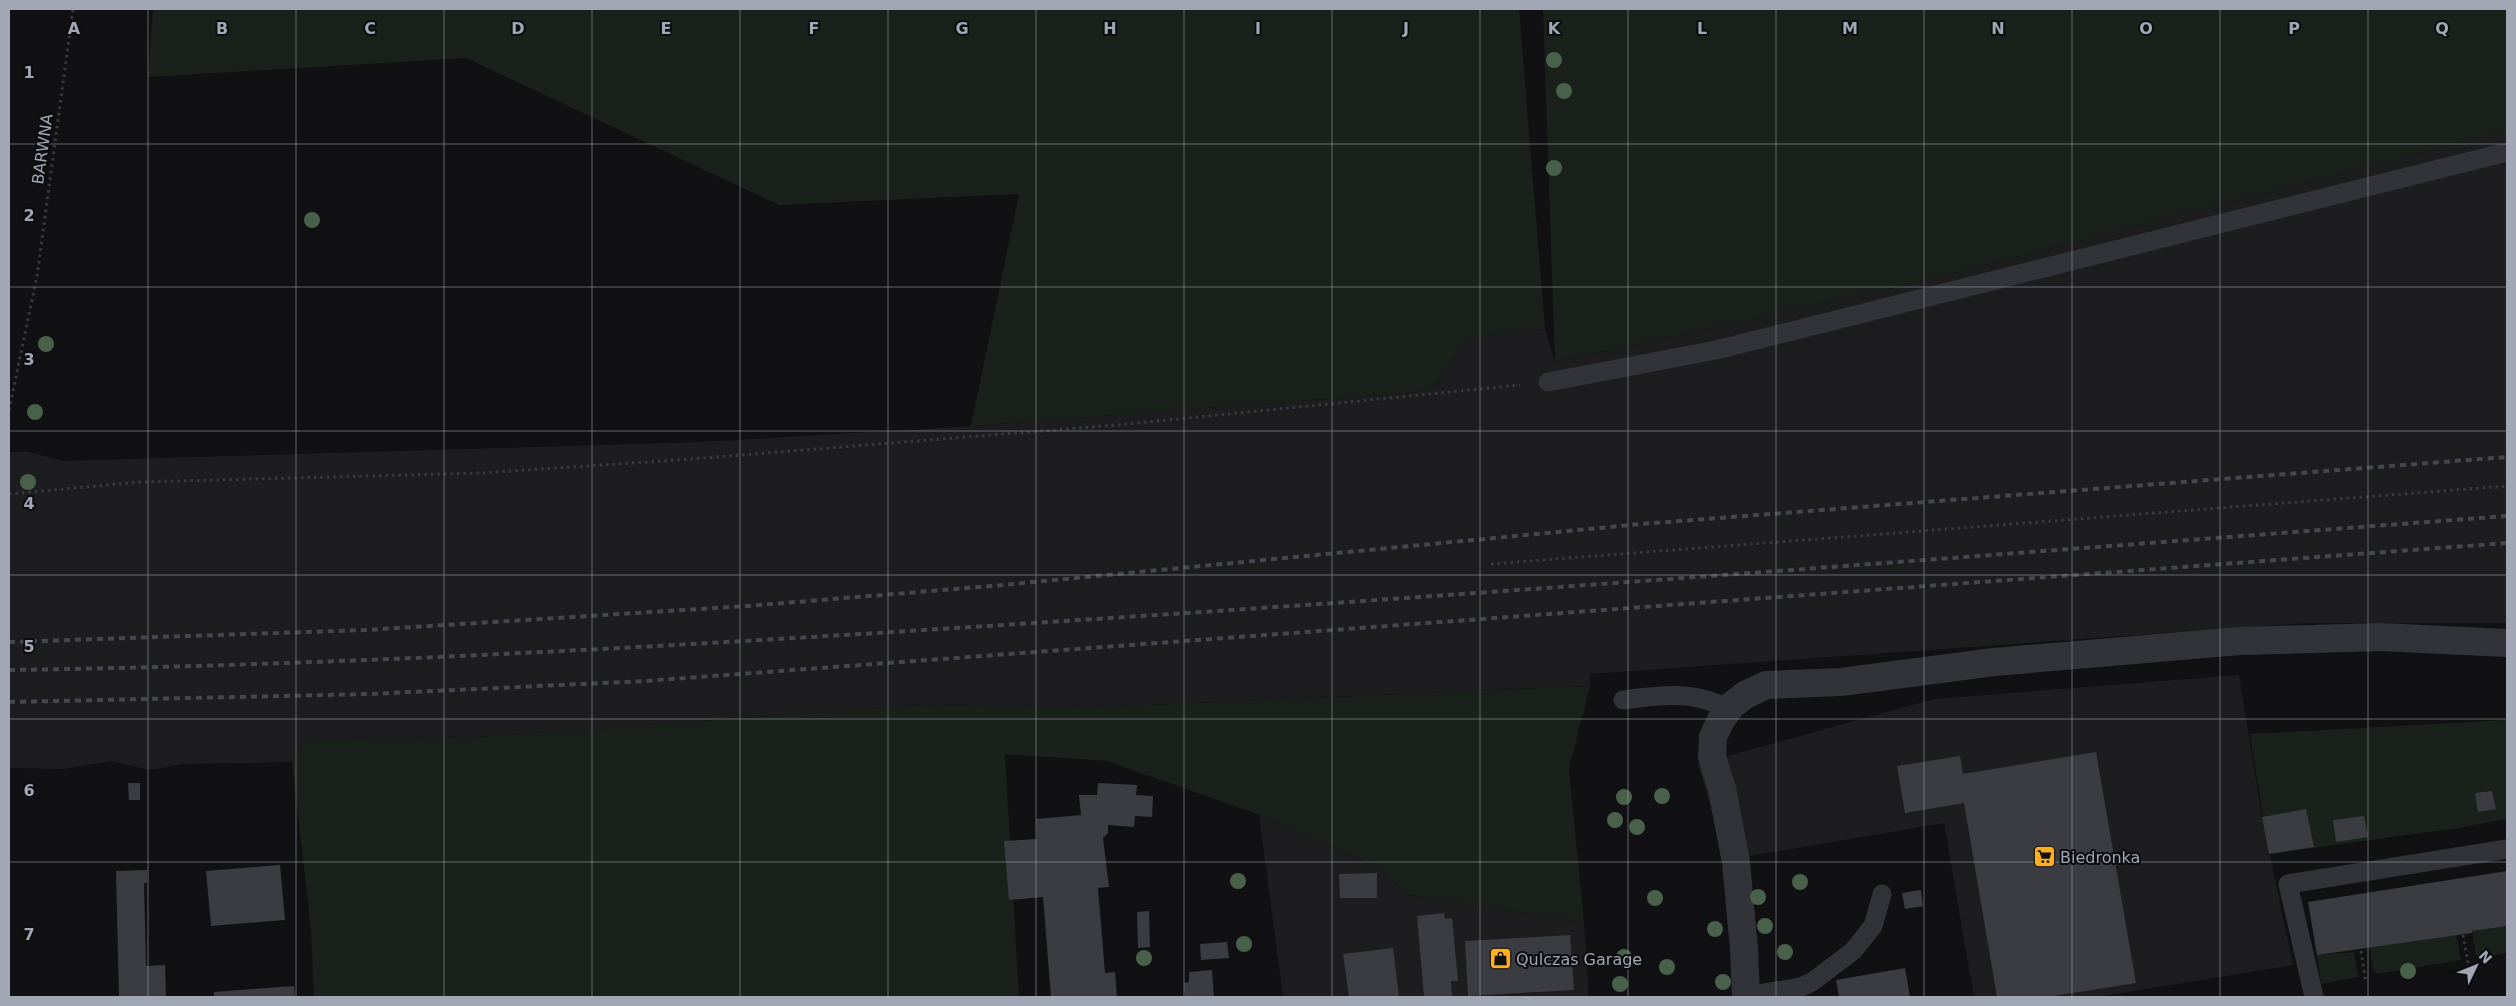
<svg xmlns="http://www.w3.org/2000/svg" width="2516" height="1006" font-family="'DejaVu Sans',sans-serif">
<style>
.built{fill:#1d1d20}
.green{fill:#19211a}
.building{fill:#3a3c41}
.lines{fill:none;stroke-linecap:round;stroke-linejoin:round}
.path{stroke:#383a3f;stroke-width:3;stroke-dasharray:2.5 4;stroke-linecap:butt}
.lane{stroke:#323338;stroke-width:19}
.street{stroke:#323338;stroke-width:28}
.rail{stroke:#44474d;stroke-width:4;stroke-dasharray:6 5;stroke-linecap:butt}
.tree{fill:#49614a}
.grid{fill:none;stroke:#a1a7b5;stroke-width:1;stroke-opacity:0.55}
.labels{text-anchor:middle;stroke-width:4;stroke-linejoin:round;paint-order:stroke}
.street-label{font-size:16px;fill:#a1a7b5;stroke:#0c0c0e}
.poi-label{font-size:16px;fill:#a1a7b5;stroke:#0c0c0e;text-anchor:start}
.grid-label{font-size:16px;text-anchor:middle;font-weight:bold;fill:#a1a7b5;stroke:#0c0c0e;stroke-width:4;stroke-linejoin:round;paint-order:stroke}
</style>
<rect width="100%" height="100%" fill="#111113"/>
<g class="built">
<polygon points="2507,131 2507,623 2307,623 1590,674 1590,686 1079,708 924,705 479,737 305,740 292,762 183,764 150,770 111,761 63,769 9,768 9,452 29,452 62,461 701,442 971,426 1429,391 1472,336 1545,329 1555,362 1911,284"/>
<polygon points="2239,675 2262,817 2293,965 2097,997 1974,997 1944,823 1726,860 1698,764 1934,699"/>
<polygon points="1259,815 1374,866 1409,895 1584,922 1589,997 1283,997"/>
</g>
<g class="green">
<polygon points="153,9 1519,9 1545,329 1472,336 1429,391 971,426 1019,194 779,205 466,58 148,77"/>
<polygon points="1543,9 2507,9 2507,131 1911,284 1555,362"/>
<polygon points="1590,686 1569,769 1584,922 1409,895 1374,866 1252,812 1106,761 1005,754 1019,997 314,997 311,930 292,762 305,740 479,737 924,705 1079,708"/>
<polygon points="2507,720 2507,819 2458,828 2269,854 2250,734"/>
<polygon points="2507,926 2507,953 2478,958 2476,955 2472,931"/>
<polygon points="2456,934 2461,960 2382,973 2377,974 2373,970 2370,947"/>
<polygon points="2354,952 2358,977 2321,984 2317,955"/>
</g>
<g class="building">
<polygon points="2096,752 2136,983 2048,997 1997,997 1964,803 1905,813 1897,766 1960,756 1963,774"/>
<polygon points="128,783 140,783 140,800 129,800"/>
<polygon points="1098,783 1137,785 1136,795 1153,796 1152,817 1135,816 1134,827 1108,825 1108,833 1103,838 1109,887 1098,888 1105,973 1115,972 1117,997 1051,997 1043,897 1009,900 1004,841 1037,839 1036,819 1081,815 1079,795 1097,795"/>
<polygon points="2492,791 2496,809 2478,812 2475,793"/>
<polygon points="2306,809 2314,847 2269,854 2262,817"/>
<polygon points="2364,816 2368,837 2336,842 2333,820"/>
<polygon points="280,865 285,920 211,926 206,871"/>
<polygon points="147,870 147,883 144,883 146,966 165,965 166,997 119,997 116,871"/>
<polygon points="2507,871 2507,926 2472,931 2472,933 2317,955 2308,902"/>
<polygon points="1377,873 1377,898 1340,898 1339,874"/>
<polygon points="1921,890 1923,906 1905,909 1902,893"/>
<polygon points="1149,911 1150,947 1138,948 1137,912"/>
<polygon points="1444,913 1445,919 1452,918 1458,981 1451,981 1452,997 1424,997 1417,916"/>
<polygon points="1570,935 1574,990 1468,996 1465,941"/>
<polygon points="1227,942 1229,958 1201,960 1200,944"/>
<polygon points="1393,948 1399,997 1349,997 1343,954"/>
<polygon points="1905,968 1910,997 1839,997 1836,980"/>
<polygon points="1212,970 1214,997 1185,997 1184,983 1189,982 1189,972"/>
<polygon points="294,986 295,997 214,997 214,992"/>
</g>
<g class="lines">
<g class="path">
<polyline points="9,410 37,276 73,9"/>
<polyline points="9,494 140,482 481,473 678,460 1117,425 1520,385"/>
<polyline points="1491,564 2507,486"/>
<polyline points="2463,935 2469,968"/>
<polyline points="2361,951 2366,983"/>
</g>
<g class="lane">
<polyline points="1548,382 1716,350 2507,152"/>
<path d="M1623 700C1659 695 1695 690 1728 709"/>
<polyline points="1746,996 1801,987 1812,982 1853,951 1873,926 1882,894"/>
<polyline points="2314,997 2288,884 2507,849"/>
</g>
<polyline class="street" points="1746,997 1744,949 1736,862 1722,789 1712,757 1713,737 1721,720 1731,706 1745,695 1766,685 1841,682 1994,662 2240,641 2380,637 2507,643"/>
<g class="rail">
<polyline points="9,642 366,630 747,606 992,586 1641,524 2507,457"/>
<path d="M9 670C361 665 713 644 1064 621 1546 590 2026 552 2507 516"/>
<polyline points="9,702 370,694 645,681 2507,543"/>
</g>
</g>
<g class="tree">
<circle cx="1554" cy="60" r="8"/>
<circle cx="1564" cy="91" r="8"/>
<circle cx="1554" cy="168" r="8"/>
<circle cx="312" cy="220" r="8"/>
<circle cx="46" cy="344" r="8"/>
<circle cx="35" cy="412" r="8"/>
<circle cx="28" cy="482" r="8"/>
<circle cx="1662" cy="796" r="8"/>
<circle cx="1624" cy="797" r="8"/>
<circle cx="1615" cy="820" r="8"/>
<circle cx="1637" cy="827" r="8"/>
<circle cx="1238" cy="881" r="8"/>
<circle cx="1800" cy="882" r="8"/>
<circle cx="1758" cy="897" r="8"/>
<circle cx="1655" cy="898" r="8"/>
<circle cx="1765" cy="926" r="8"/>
<circle cx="1715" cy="929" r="8"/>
<circle cx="1244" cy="944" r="8"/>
<circle cx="1785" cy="952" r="8"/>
<circle cx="1624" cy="957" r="8"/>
<circle cx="1144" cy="958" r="8"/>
<circle cx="1667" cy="967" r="8"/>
<circle cx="2408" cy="971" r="8"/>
<circle cx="1723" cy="982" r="8"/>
<circle cx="1620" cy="984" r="8"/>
</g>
<path class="grid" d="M148 9V997M296 9V997M444 9V997M592 9V997M740 9V997M888 9V997M1036 9V997M1184 9V997M1332 9V997M1480 9V997M1628 9V997M1776 9V997M1924 9V997M2072 9V997M2220 9V997M2368 9V997M9 144H2507M9 287H2507M9 431H2507M9 575H2507M9 719H2507M9 862H2507"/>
<defs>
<symbol id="supermarket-square" viewBox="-11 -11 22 22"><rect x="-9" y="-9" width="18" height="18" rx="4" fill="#ffae1d" stroke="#0c0c0e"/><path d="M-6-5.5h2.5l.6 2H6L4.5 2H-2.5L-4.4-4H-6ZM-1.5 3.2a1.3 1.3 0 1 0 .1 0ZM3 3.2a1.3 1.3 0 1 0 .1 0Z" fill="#111"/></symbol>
<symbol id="shop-square" viewBox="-11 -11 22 22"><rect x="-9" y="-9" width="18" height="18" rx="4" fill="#ffae1d" stroke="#0c0c0e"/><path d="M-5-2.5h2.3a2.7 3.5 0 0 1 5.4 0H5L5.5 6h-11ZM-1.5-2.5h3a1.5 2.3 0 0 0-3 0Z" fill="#111"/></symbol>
</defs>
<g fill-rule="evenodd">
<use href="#supermarket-square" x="2032" y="844" width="25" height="25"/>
<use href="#shop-square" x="1488" y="946" width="25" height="25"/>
</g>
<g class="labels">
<g class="street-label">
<text transform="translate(42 149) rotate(-82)" y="6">BARWNA</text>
</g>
<g class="poi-label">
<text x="2060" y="863">Biedronka</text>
<text x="1516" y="965">Qulczas Garage</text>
</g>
</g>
<g class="grid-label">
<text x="74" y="34">A</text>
<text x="222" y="34">B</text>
<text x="370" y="34">C</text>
<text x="518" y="34">D</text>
<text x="666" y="34">E</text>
<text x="814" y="34">F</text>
<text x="962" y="34">G</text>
<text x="1110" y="34">H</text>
<text x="1258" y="34">I</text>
<text x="1406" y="34">J</text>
<text x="1554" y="34">K</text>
<text x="1702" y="34">L</text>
<text x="1850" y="34">M</text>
<text x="1998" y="34">N</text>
<text x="2146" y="34">O</text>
<text x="2294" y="34">P</text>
<text x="2442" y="34">Q</text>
<text x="29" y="78">1</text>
<text x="29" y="221">2</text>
<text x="29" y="365">3</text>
<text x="29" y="509">4</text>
<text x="29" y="652">5</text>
<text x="29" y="796">6</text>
<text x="29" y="940">7</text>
</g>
<rect width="2516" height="1006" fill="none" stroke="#a1a7b5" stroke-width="20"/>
<g transform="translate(2476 966) rotate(47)" stroke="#0c0c0e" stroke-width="4" paint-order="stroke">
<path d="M0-4L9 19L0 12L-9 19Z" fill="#a1a7b5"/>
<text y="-8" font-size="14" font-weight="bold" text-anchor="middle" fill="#a1a7b5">N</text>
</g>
</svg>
